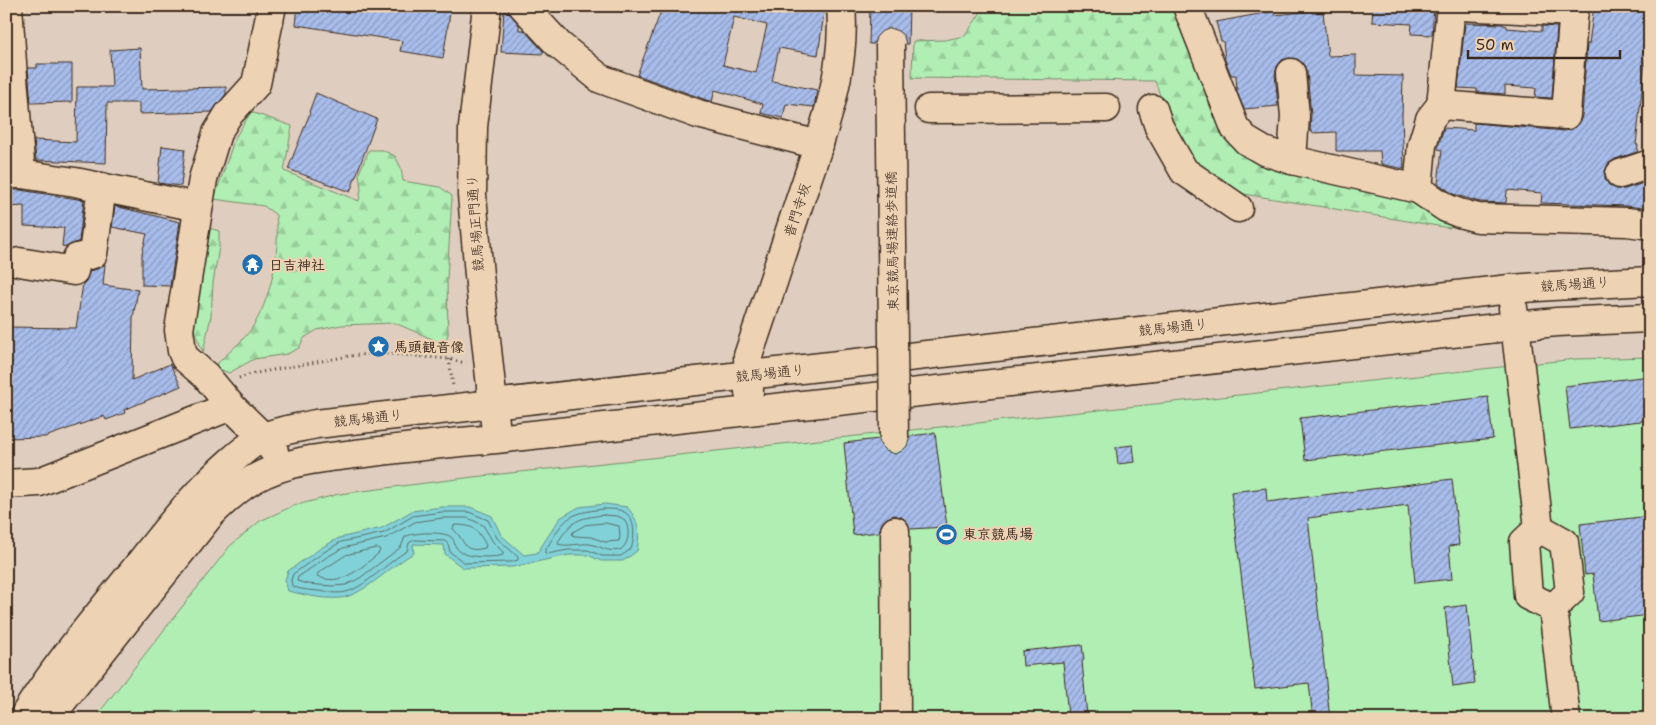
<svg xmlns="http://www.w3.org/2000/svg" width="1656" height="725" font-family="'Shantell Sans','Klee One',sans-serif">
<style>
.forest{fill:url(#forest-firs);stroke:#768c69}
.pitch{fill:#b0eeb4;stroke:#768c69}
.water{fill:#81d2d8;stroke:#658f8e}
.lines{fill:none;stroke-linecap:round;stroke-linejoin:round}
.shore{stroke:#576d68;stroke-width:1}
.building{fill:url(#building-hatch);stroke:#3b2a1e;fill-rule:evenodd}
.minor-casing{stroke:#3b2a1e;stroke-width:31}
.path{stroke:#3b2a1e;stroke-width:3;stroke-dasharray:1 4;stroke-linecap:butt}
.minor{stroke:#edd2b4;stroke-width:28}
.minor-bridge-casing{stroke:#3b2a1e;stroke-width:31;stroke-linecap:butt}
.minor-bridge{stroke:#edd2b4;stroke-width:28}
.labels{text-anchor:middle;stroke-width:4.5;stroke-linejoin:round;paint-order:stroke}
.street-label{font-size:14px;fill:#3b2a1e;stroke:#edd2b4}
.poi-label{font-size:14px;font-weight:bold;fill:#3b2a1e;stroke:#edd2b4;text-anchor:start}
</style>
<defs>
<pattern id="forest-firs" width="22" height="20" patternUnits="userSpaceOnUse" patternTransform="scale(1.25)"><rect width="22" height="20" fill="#b0eeb4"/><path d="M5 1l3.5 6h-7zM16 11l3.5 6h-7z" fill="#98cc9a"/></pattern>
<pattern id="building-hatch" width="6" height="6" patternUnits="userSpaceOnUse" patternTransform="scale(1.25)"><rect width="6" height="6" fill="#a8bdec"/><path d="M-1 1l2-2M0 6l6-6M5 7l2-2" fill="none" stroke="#8a9abf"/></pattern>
</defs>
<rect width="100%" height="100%" fill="#dfcebf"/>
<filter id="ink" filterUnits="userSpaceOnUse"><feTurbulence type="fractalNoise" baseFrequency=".02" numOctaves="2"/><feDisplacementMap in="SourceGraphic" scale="10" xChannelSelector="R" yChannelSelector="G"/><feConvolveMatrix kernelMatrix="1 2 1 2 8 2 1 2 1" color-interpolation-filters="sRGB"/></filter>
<g filter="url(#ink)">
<g class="forest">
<polygon points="985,6 1179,6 1228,130 1415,200 1453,218 1450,228 1244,194 1202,171 1174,135 1155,81 912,78 913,41 945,40 965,36"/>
<path d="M251 112 292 126 284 171 359 201 361 189 359 173 369 150H382L395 156 401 168 403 181 440 187 452 196 447 279 448 334 446 340 437 341 395 323 341 325 317 330 304 338 299 348 287 354 254 359 229 373 214 367C225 355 240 344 250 331 271 301 281 251 276 215L264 206 214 199 235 138Z"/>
<polygon points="206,227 219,231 219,247 213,283 211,316 203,352 192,325"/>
</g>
<polygon class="pitch" points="1650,357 1650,719 94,719 230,546 260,521 293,506 339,494 473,477 1576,359"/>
<path class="water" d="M605 504 627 507C640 522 640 532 637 551L623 561H601L588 555H569L512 567 463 568 445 554 444 545 413 544 414 553C392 565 371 588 349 596 334 602 304 595 288 591L285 580 288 571 321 548 339 538 382 528 412 511 442 507H470L492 516 501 535 524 555 537 553 560 518 579 507Z"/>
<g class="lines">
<g class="shore">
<path d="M604 509C610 509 620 509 624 512 636 518 635 538 631 549L621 556H602L588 550H568L547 554 545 553V551C564 519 566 513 604 509Z"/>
<path d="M442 512H469L488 520 497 538 518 557V560L511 562 465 563 450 552 448 544 445 541 414 540 409 543 407 551C389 561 364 588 346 592 337 594 327 592 318 591 310 590 300 590 292 586L291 580 293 574 324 552 341 542 384 533 413 516Z"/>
<path d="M604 515C609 516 615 515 620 517 631 521 631 546 619 550 608 553 599 545 589 544 579 543 567 547 558 544V542C572 520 578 518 604 515Z"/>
<path d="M443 518H468L483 525 493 542 503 552V555C493 558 462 559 456 547 453 543 455 540 451 537 444 531 412 532 405 537L401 547 360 578 346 585 332 586 307 584 297 581 298 577 327 557 343 548 386 538 415 522Z"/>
<polygon points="605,523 619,526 620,536 619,541 605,542 591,537 575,536 572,535 573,532 585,525"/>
<path d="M455 525C474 525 477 529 486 545L485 548C461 554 467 541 453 529Z"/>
<path d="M377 548 380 550 379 553C362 567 341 588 317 576L318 573 346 555Z"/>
</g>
</g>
<g class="building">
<polygon points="298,6 451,6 443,58 400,51 402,41 296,25"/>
<path d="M663 6H825L818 55 779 48 772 81 817 90 814 107 786 104 783 118 761 113 763 104 715 90 712 102 637 75ZM734 17 767 25 756 73 723 65Z"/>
<polygon points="870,6 909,6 908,44 906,44 904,36 898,31 890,28 882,31 876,37 874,44 869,44"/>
<polygon points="1373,6 1434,7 1432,35 1411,34 1412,24 1372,22"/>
<polygon points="1594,6 1647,6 1646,10 1649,10 1643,52 1646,53 1636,145 1638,145 1637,152 1615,159 1608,164 1605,171 1605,179 1609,185 1616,189 1625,189 1650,181 1650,209 1627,206 1541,203 1542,193 1507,190 1506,203 1480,202 1453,194 1438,183 1442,150 1438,149 1439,143 1444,128 1474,130 1474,123 1565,131 1572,129 1579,124 1582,116 1587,44 1589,44"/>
<polygon points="504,11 508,11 519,25 519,30 524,30 543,51 543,54 501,52"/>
<polygon points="1275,11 1275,15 1312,11 1312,13 1323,12 1328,56 1356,55 1356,75 1403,76 1402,117 1404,169 1381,164 1380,151 1336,151 1336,132 1312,133 1312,131 1310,131 1311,115 1307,72 1303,64 1297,59 1289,58 1282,60 1277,67 1275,74 1278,106 1244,109 1237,92 1236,75 1231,75 1225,60 1223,41 1221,41 1216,22"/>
<polygon points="1465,23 1501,24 1507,26 1507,28 1542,31 1542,26 1557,27 1552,98 1535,97 1536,88 1505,86 1505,94 1477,92 1477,89 1458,88"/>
<polygon points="140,48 142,89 226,87 226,94 212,112 139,114 139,103 107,103 106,163 36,160 34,140 76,142 77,87 112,87 110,50"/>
<polygon points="37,64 72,64 72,102 31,103 28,68 37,68"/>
<polygon points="316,93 377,119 350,192 288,169 310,113 309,112"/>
<polygon points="162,146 185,149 181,186 158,183"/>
<polygon points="6,190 20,190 84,200 79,241 67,247 62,246 64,228 24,226 24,206 6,207"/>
<polygon points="115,206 180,222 170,286 142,285 142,253 147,234 112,227"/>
<polygon points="105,264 103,285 138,290 133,318 132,380 170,364 181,386 124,410 125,413 106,420 104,416 45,437 6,438 6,327 76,328 83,284 86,281 90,271 97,269"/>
<polygon points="1650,376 1650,420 1570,429 1565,386"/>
<polygon points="1488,397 1493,439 1305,460 1300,418"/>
<polygon points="935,433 947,527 910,529 908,523 903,518 894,515 887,518 882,523 879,532 853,535 844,443 879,439 881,446 886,451 895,454 902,451 907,446 910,436"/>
<polygon points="1133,445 1135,462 1118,464 1116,447"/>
<polygon points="1452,479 1459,545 1449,546 1452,579 1415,583 1408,505 1308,518 1330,719 1313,719 1309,683 1255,689 1231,492 1266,488 1267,502"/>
<polygon points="1650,516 1650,615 1598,621 1593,574 1585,575 1580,524"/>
<polygon points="1467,605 1475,684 1453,687 1445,608"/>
<polygon points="1082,645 1084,660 1082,661 1087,716 1068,717 1063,662 1023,666 1022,651"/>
</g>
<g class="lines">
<defs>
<g id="minor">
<polyline points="272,6 256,84 228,115 217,133 203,179 179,330 182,351 185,358 206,376 231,406 263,437 274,451"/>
<polyline points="487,6 473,127 472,195 479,275 495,423"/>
<polyline points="523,6 559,45 601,79 698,114 819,145"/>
<polyline points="1187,6 1235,128 1247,141 1264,151 1292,160 1418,189 1446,208 1459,213 1478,218 1627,222 1650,225"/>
<polyline points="1461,6 1574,12"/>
<polyline points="1291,73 1295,116 1292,160"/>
<polyline points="6,76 13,77 8,6"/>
<polyline points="13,77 21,174"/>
<polyline points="1441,105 1566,115 1574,6"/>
<polyline points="929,109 1106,108"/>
<polyline points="1153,109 1159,127 1184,171 1238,208"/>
<polyline points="6,174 21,174 75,182 198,207"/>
<polyline points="1620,174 1650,164"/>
<polyline points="1418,189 1422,145 1430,119 1441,105 1451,6"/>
<polyline points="19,262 74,271 77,258 93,254 102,187"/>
<polyline points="1513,308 1539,528 1524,542 1528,596 1553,608 1566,719"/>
<path d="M749 392 748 356C766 304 783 252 800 200 821 138 847 72 841 6"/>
<polyline points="6,484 39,482 231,406"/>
<polyline points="1539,528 1564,542 1570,592 1553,608"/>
<polyline points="895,531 896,719"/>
<path d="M22 719C54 667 94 620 132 573 163 534 193 494 230 462 240 453 252 443 264 437 280 430 299 428 316 424L1510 289 1552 286 1650 281"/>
<path d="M48 719 210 515C223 502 238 488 254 479 289 459 332 457 372 452 413 447 455 442 496 439L1515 326 1557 322 1650 318"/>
</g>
</defs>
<use href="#minor" class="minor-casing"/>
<g class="path">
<polyline points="449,359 453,386"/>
<polyline points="239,378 251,374 349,356 377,353 449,359 465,363"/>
<polyline points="6,688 13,690"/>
</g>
<use href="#minor" class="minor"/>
<defs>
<polyline id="minor-bridge" points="890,44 894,438"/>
</defs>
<use href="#minor-bridge" class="minor-bridge-casing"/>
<use href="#minor-bridge" class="minor-bridge"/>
</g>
</g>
<defs>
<symbol id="temple-disc" viewBox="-11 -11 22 22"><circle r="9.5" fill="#1f6fb2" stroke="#edd2b4"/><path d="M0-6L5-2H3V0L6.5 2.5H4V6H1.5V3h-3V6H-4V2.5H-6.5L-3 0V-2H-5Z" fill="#fff"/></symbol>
<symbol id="sight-disc" viewBox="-11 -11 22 22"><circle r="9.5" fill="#1f6fb2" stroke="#edd2b4"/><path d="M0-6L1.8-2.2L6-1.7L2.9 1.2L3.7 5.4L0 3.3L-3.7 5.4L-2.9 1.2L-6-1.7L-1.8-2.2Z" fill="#fff"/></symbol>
<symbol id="stadium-disc" viewBox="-11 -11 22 22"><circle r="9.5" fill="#1f6fb2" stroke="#edd2b4"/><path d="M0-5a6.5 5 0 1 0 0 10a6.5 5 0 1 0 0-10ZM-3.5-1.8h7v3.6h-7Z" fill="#fff"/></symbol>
</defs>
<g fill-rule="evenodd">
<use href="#temple-disc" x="240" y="252" width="25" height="25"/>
<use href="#sight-disc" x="366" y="334" width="25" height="25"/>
<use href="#stadium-disc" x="934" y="522" width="25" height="25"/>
</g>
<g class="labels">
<g class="street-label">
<text transform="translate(797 210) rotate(-72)" y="5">普門寺坂</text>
<text transform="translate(475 223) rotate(-94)" y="5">競馬場正門通り</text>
<text transform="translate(892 241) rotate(-91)" y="5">東京競馬場連絡歩道橋</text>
<text transform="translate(1575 284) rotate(-4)" y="5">競馬場通り</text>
<text transform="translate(1173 327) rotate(-6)" y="5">競馬場通り</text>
<text transform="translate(770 373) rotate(-6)" y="5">競馬場通り</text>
<text transform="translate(368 418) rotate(-6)" y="5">競馬場通り</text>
</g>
<g class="poi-label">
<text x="269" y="270">日吉神社</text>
<text x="394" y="352">馬頭観音像</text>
<text x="963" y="539">東京競馬場</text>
</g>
</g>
<rect width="1656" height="725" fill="none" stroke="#edd2b4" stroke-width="25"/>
<rect x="12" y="12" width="1631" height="700" fill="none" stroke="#3b2a1e" stroke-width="2" filter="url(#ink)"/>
<path d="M1468 50v8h152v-8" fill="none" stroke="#3b2a1e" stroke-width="2.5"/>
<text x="1476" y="50" font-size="15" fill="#3b2a1e" stroke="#edd2b4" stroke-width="4" paint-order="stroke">50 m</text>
</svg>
